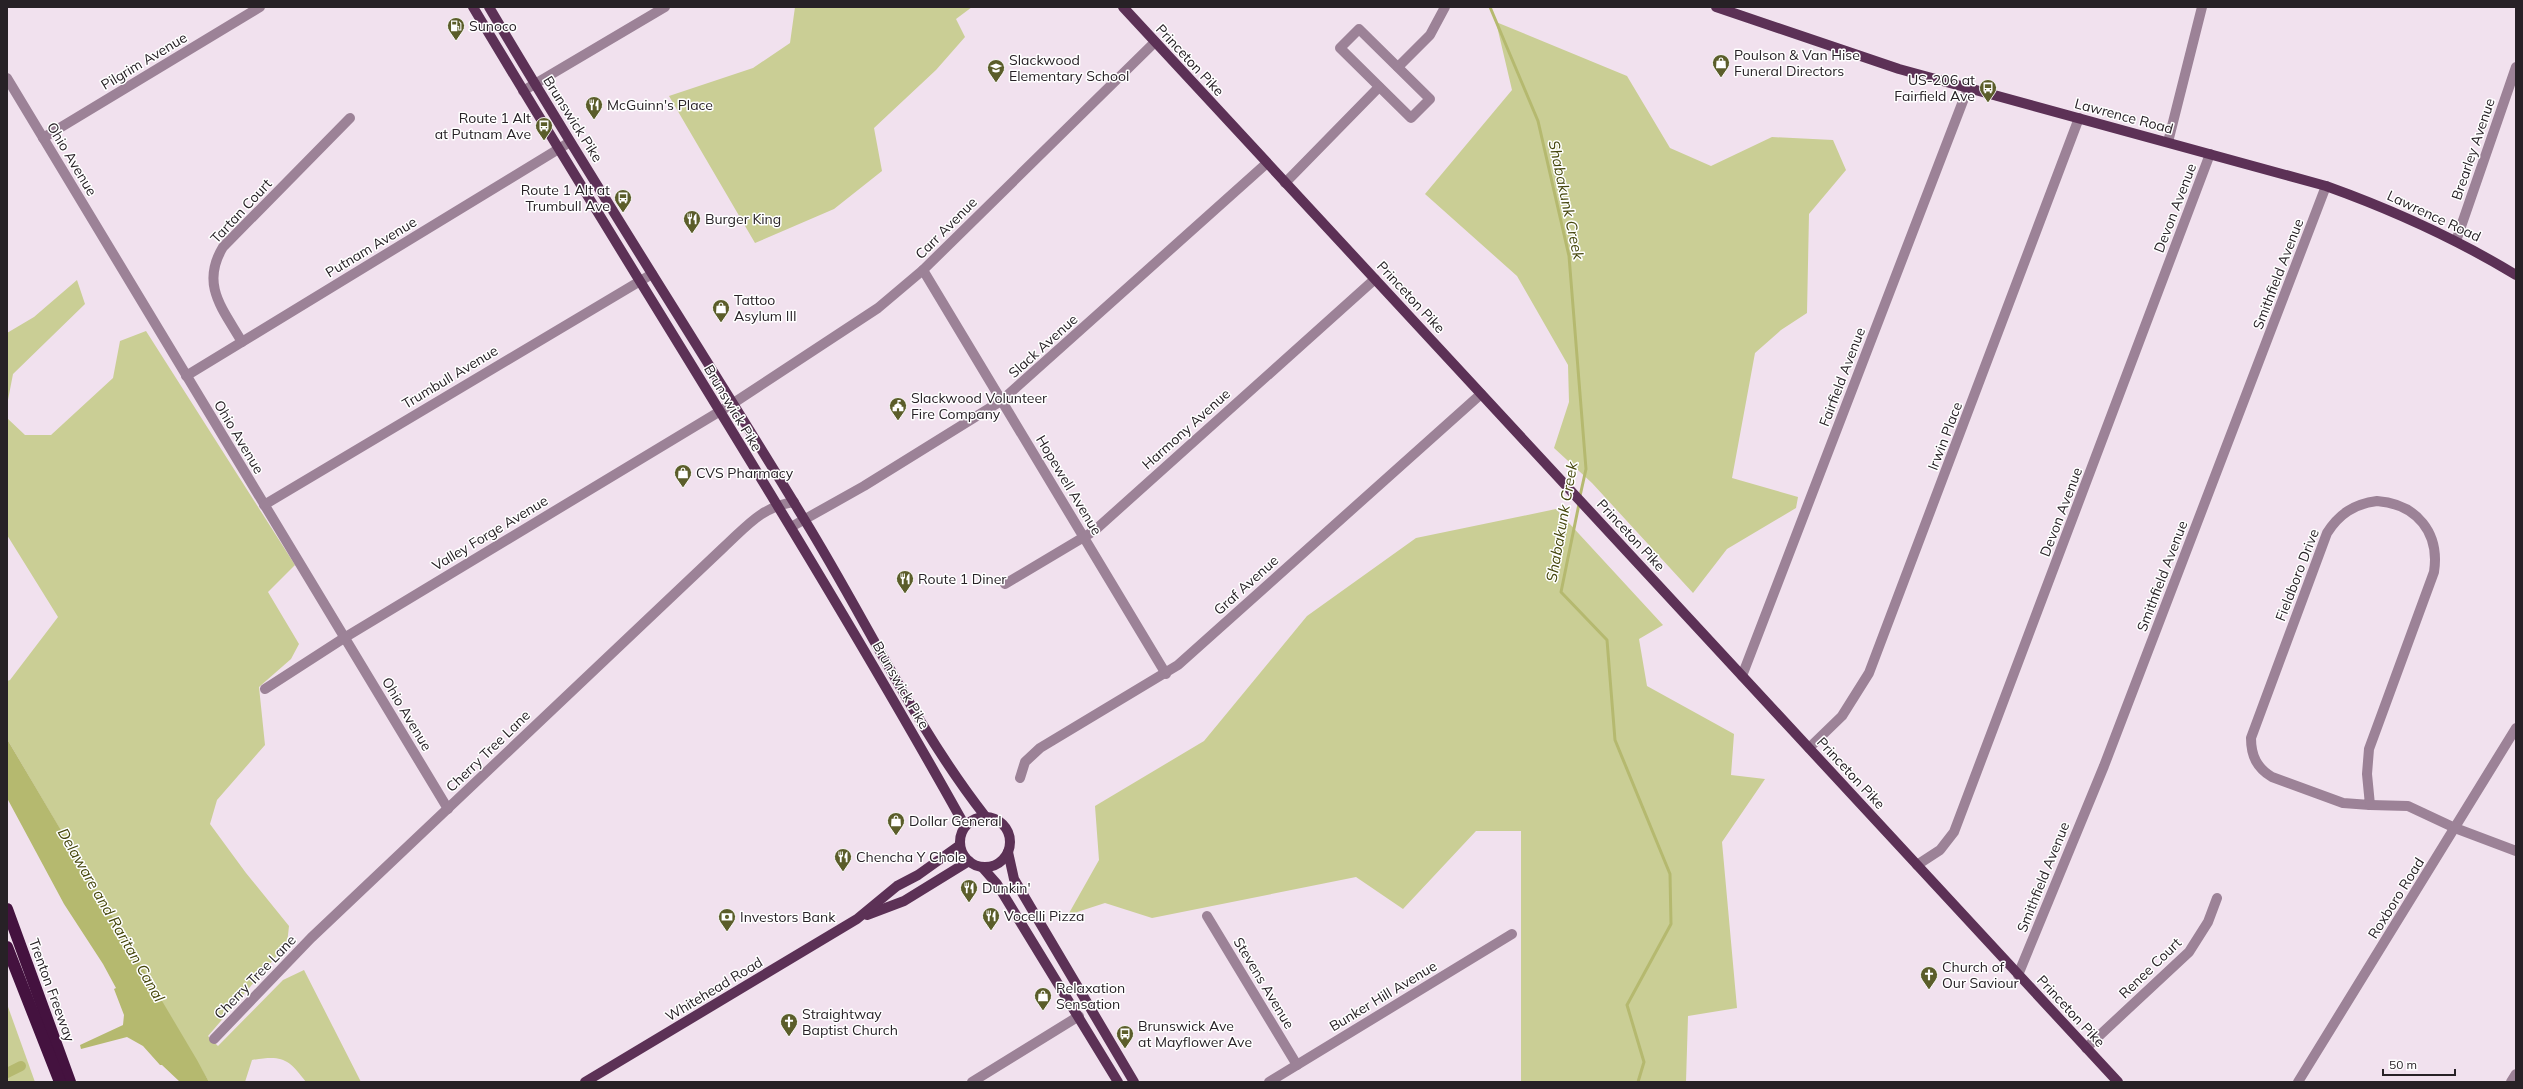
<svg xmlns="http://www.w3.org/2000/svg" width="2523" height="1089" font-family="Mulish,sans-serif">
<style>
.green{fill:#cace95}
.water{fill:#b5b96f}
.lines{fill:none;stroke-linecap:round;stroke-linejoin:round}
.stream{stroke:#b5b96f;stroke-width:3}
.canal{stroke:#b5b96f;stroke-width:10}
.minor{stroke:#9c8297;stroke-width:10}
.major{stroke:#5c3156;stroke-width:10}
.highway{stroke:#44123f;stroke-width:12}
.labels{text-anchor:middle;stroke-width:3;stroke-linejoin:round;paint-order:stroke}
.poi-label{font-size:14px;fill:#272126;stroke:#fff;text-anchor:start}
.street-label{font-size:14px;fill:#272126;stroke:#fff}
.water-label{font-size:15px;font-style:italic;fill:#44450b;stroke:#fff}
</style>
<rect width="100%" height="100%" fill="#f1e1ee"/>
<g class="green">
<polygon points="795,7 972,7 956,19 965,37 936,70 874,128 882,171 834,209 755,243 669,96 753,68 790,43"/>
<polygon points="1496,22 1627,76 1670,148 1711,166 1772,137 1833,140 1846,170 1809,214 1807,313 1781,330 1755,353 1732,478 1798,497 1796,508 1727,549 1693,593 1592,483 1554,448 1569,402 1568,365 1517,276 1425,194 1512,90"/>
<polygon points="77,280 85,304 13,374 7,405 7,333 34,317"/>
<path d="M146 331 295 565 268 592 299 644 291 659 259 687 265 745 217 800 210 824 246 873 289 926 287 944 208 1036 218 1046 283 980 304 970 361 1082H306C288 1058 282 1055 252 1060L245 1082H209L7 739V681L10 680 58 617 7 535V418L25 435H51L113 378 120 341Z"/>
<polygon points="1556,509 1663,625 1639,639 1647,686 1734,734 1731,775 1765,779 1722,842 1737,1008 1688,1016 1686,1082 1521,1082 1521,831 1476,831 1403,909 1356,877 1152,918 1105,903 1068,915 1099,860 1095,806 1204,741 1307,616 1416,538"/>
<polygon points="7,1004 35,1082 7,1082"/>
</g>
<polygon class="water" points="7,739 197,1060 209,1082 180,1082 162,1065 160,1065 143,1046 127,1037 81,1049 80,1045 123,1025 124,1015 114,989 116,988 103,964 64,904 7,798"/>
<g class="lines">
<g class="stream">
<polyline points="1490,7 1538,121 1569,256 1586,469 1580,496"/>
<polyline points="1579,504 1561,592 1607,640 1615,740 1670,874 1671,924 1627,1005 1644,1062 1638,1082"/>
</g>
<polyline class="canal" points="7,1073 21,1066"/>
<g class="minor">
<polygon points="1359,29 1430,99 1411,118 1340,48"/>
<polyline points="1398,67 1430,35 1445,7"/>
<polyline points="7,78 448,809"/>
<polyline points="523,91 665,7"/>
<polyline points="43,138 260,7"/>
<polyline points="2168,142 2202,7"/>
<polyline points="1285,183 1379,87"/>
<polyline points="2456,241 2516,67"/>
<polyline points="923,270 1166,674"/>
<path d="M242 342C223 309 200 285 223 247L350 118"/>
<polyline points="186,376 570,142"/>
<path d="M2377 501C2417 504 2440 533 2434 572L2369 749 2367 774 2370 805 2343 803 2272 777C2257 768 2251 756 2251 738L2327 533C2339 514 2354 504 2377 501Z"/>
<polyline points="264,505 652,274"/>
<polyline points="791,527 864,486 1001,401 1267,163"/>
<polyline points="1005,584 1094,531 1375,279"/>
<polyline points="1742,676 1968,88"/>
<polyline points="265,689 344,638 732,404 878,308 923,270 1155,42"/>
<polyline points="1809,748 1842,716 1869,673 2079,118"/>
<polyline points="1020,778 1025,762 1040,748 1178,665 1481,394"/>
<polyline points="2370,805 2408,806 2455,828 2516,851"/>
<polyline points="1917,865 1940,850 1954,832 2210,154"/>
<polyline points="1207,916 1297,1065"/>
<polyline points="2018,975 2104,766 2326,186"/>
<path d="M214 1039 311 938 724 547C747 526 761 507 794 502"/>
<polyline points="2086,1048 2189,952 2208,922 2217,898"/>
<polyline points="972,1082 1079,1016"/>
<polyline points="1269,1082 1512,934"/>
<polyline points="2298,1082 2516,728"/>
<polyline points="2511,1082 2516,1074"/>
</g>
<g class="major">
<path d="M473 7C636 280 810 548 965 826"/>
<path d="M489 7C591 180 700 348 804 519 865 618 914 725 985 816"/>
<polyline points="1123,7 2118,1082"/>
<path d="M1716 7 1899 69 2326 186C2393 210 2455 238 2516 275"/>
<circle cx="985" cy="842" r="25"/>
<polyline points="1008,852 1014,879 1134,1082"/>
<polyline points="982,867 997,884 1118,1082"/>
<polyline points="867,915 904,901 969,861"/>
<polyline points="585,1082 857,919 897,886 918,875 960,845"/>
</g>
<g class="highway">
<polyline points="7,909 70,1082"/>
<polyline points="7,947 60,1082"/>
</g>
</g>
<defs>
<symbol id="fuel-pin" viewBox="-11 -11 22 30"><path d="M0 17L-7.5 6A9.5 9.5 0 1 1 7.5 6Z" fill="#5b5d2a" stroke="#fff"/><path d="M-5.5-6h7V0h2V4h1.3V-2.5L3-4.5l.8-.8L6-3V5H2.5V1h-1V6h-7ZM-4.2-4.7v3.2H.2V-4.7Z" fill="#fff"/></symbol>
<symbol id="shop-pin" viewBox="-11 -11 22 30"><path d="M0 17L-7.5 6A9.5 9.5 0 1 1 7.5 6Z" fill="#5b5d2a" stroke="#fff"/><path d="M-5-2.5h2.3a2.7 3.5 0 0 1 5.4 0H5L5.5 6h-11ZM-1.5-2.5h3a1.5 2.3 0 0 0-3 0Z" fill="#fff"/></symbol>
<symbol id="school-pin" viewBox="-11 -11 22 30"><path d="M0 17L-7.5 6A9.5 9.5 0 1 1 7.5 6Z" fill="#5b5d2a" stroke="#fff"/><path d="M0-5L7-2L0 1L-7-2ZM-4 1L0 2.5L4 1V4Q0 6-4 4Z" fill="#fff"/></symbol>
<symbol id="bus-pin" viewBox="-11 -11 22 30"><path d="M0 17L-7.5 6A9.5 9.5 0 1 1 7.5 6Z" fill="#5b5d2a" stroke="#fff"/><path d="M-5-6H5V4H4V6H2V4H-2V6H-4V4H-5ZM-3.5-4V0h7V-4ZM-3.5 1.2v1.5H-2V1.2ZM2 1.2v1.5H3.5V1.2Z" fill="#fff"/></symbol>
<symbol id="restaurant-pin" viewBox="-11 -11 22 30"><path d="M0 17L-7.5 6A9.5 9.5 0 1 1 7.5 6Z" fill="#5b5d2a" stroke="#fff"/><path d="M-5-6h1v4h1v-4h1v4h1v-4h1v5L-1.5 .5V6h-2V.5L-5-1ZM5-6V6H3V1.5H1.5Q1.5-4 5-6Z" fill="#fff"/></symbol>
<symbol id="civic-pin" viewBox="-11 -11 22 30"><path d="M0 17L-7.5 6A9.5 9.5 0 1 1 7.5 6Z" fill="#5b5d2a" stroke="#fff"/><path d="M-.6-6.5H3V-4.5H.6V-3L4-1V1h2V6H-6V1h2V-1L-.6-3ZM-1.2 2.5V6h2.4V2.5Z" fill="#fff"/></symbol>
<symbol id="bank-pin" viewBox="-11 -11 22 30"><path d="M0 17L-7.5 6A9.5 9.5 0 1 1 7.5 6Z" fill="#5b5d2a" stroke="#fff"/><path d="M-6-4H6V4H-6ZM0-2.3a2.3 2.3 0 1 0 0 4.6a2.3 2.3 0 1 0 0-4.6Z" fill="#fff"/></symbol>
<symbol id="church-pin" viewBox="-11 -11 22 30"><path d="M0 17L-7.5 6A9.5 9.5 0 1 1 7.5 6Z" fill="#5b5d2a" stroke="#fff"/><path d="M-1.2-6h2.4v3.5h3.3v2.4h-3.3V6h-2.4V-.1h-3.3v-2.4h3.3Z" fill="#fff"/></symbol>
</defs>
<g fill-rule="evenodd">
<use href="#fuel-pin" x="446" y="16" width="20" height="27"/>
<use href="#shop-pin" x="1711" y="53" width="20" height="27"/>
<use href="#school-pin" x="986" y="58" width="20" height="27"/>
<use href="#bus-pin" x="1978" y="78" width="20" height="27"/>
<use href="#restaurant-pin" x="584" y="95" width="20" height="27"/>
<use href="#bus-pin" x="534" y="116" width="20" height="27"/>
<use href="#bus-pin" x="613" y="188" width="20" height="27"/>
<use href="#restaurant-pin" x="682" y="209" width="20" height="27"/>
<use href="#shop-pin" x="711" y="298" width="20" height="27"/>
<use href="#civic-pin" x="888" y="396" width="20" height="27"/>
<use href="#shop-pin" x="673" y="463" width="20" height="27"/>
<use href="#restaurant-pin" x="895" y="569" width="20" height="27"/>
<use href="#shop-pin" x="886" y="811" width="20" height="27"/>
<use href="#restaurant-pin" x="833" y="847" width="20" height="27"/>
<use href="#restaurant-pin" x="959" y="878" width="20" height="27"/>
<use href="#restaurant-pin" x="981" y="906" width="20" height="27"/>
<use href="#bank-pin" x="717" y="907" width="20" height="27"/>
<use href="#church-pin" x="1919" y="965" width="20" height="27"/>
<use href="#shop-pin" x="1033" y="986" width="20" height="27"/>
<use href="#church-pin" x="779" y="1012" width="20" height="27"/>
<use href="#bus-pin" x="1115" y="1024" width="20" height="27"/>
</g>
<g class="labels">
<g class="poi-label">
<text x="469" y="31">Sunoco</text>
<text x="1734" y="60">Poulson &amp; Van Hise<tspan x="1734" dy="16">Funeral Directors</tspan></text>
<text x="1009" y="65">Slackwood<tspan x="1009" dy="16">Elementary School</tspan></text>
<text x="1975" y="85" text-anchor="end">US-206 at<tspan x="1975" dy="16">Fairfield Ave</tspan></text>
<text x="607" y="110">McGuinn's Place</text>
<text x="531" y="123" text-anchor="end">Route 1 Alt<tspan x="531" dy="16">at Putnam Ave</tspan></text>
<text x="610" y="195" text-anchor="end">Route 1 Alt at<tspan x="610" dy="16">Trumbull Ave</tspan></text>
<text x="705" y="224">Burger King</text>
<text x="734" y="305">Tattoo<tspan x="734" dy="16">Asylum III</tspan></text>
<text x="911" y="403">Slackwood Volunteer<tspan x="911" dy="16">Fire Company</tspan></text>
<text x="696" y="478">CVS Pharmacy</text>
<text x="918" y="584">Route 1 Diner</text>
<text x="909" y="826">Dollar General</text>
<text x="856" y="862">Chencha Y Chole</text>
<text x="982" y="893">Dunkin'</text>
<text x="1004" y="921">Vocelli Pizza</text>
<text x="740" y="922">Investors Bank</text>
<text x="1942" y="972">Church of<tspan x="1942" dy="16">Our Saviour</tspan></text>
<text x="1056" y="993">Relaxation<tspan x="1056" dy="16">Sensation</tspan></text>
<text x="802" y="1019">Straightway<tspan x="802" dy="16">Baptist Church</tspan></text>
<text x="1138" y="1031">Brunswick Ave<tspan x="1138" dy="16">at Mayflower Ave</tspan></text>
</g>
<g class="street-label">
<text transform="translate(1190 60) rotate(47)" y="5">Princeton Pike</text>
<text transform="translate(144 61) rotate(-31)" y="5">Pilgrim Avenue</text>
<text transform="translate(2124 116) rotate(15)" y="5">Lawrence Road</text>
<text transform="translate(573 119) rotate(58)" y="5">Brunswick Pike</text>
<text transform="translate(2473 149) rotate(-71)" y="5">Brearley Avenue</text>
<text transform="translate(72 159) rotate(59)" y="5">Ohio Avenue</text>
<text transform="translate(2175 208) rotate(-69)" y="5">Devon Avenue</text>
<text transform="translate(241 211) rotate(-47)" y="5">Tartan Court</text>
<text transform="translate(2434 216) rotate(25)" y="5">Lawrence Road</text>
<text transform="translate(946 228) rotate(-45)" y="5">Carr Avenue</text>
<text transform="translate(371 247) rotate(-31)" y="5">Putnam Avenue</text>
<text transform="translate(2278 274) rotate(-69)" y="5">Smithfield Avenue</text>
<text transform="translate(1411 297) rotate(47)" y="5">Princeton Pike</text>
<text transform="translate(1043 346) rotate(-42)" y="5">Slack Avenue</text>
<text transform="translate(450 377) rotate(-31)" y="5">Trumbull Avenue</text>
<text transform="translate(1842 377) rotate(-69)" y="5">Fairfield Avenue</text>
<text transform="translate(733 408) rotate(59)" y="5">Brunswick Pike</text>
<text transform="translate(1186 429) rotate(-42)" y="5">Harmony Avenue</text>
<text transform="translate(1945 436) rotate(-69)" y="5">Irwin Place</text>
<text transform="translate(239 437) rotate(59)" y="5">Ohio Avenue</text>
<text transform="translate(1069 485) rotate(59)" y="5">Hopewell Avenue</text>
<text transform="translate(2061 512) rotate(-69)" y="5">Devon Avenue</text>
<text transform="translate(490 533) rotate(-31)" y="5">Valley Forge Avenue</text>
<text transform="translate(1631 535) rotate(47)" y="5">Princeton Pike</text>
<text transform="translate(2297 575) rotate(-69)" y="5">Fieldboro Drive</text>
<text transform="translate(2162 576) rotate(-69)" y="5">Smithfield Avenue</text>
<text transform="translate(1246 585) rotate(-42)" y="5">Graf Avenue</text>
<text transform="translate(901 685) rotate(60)" y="5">Brunswick Pike</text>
<text transform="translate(407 714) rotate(59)" y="5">Ohio Avenue</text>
<text transform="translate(488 751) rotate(-44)" y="5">Cherry Tree Lane</text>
<text transform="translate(1851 773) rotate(47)" y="5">Princeton Pike</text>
<text transform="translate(2043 877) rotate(-68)" y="5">Smithfield Avenue</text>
<text transform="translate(2396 898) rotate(-58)" y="5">Roxboro Road</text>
<text transform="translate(2150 968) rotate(-44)" y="5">Renee Court</text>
<text transform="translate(255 977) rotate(-46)" y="5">Cherry Tree Lane</text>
<text transform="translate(1264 983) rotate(59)" y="5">Stevens Avenue</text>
<text transform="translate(714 989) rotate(-31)" y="5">Whitehead Road</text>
<text transform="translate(52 990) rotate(70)" y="5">Trenton Freeway</text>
<text transform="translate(1383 996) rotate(-31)" y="5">Bunker Hill Avenue</text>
<text transform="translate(2071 1011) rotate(47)" y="5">Princeton Pike</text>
</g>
<g class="water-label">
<text transform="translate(1566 200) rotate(78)" y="5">Shabakunk Creek</text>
<text transform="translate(1562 522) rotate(-80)" y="5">Shabakunk Creek</text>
<text transform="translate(111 915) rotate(60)" y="5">Delaware and Raritan Canal</text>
</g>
</g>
<rect width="2523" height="1089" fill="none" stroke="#272126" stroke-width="16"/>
<path d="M2383 1069v6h72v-6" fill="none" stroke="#272126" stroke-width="2"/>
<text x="2389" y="1069" font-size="12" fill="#272126" stroke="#ffffff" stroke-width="3" paint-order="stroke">50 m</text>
</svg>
